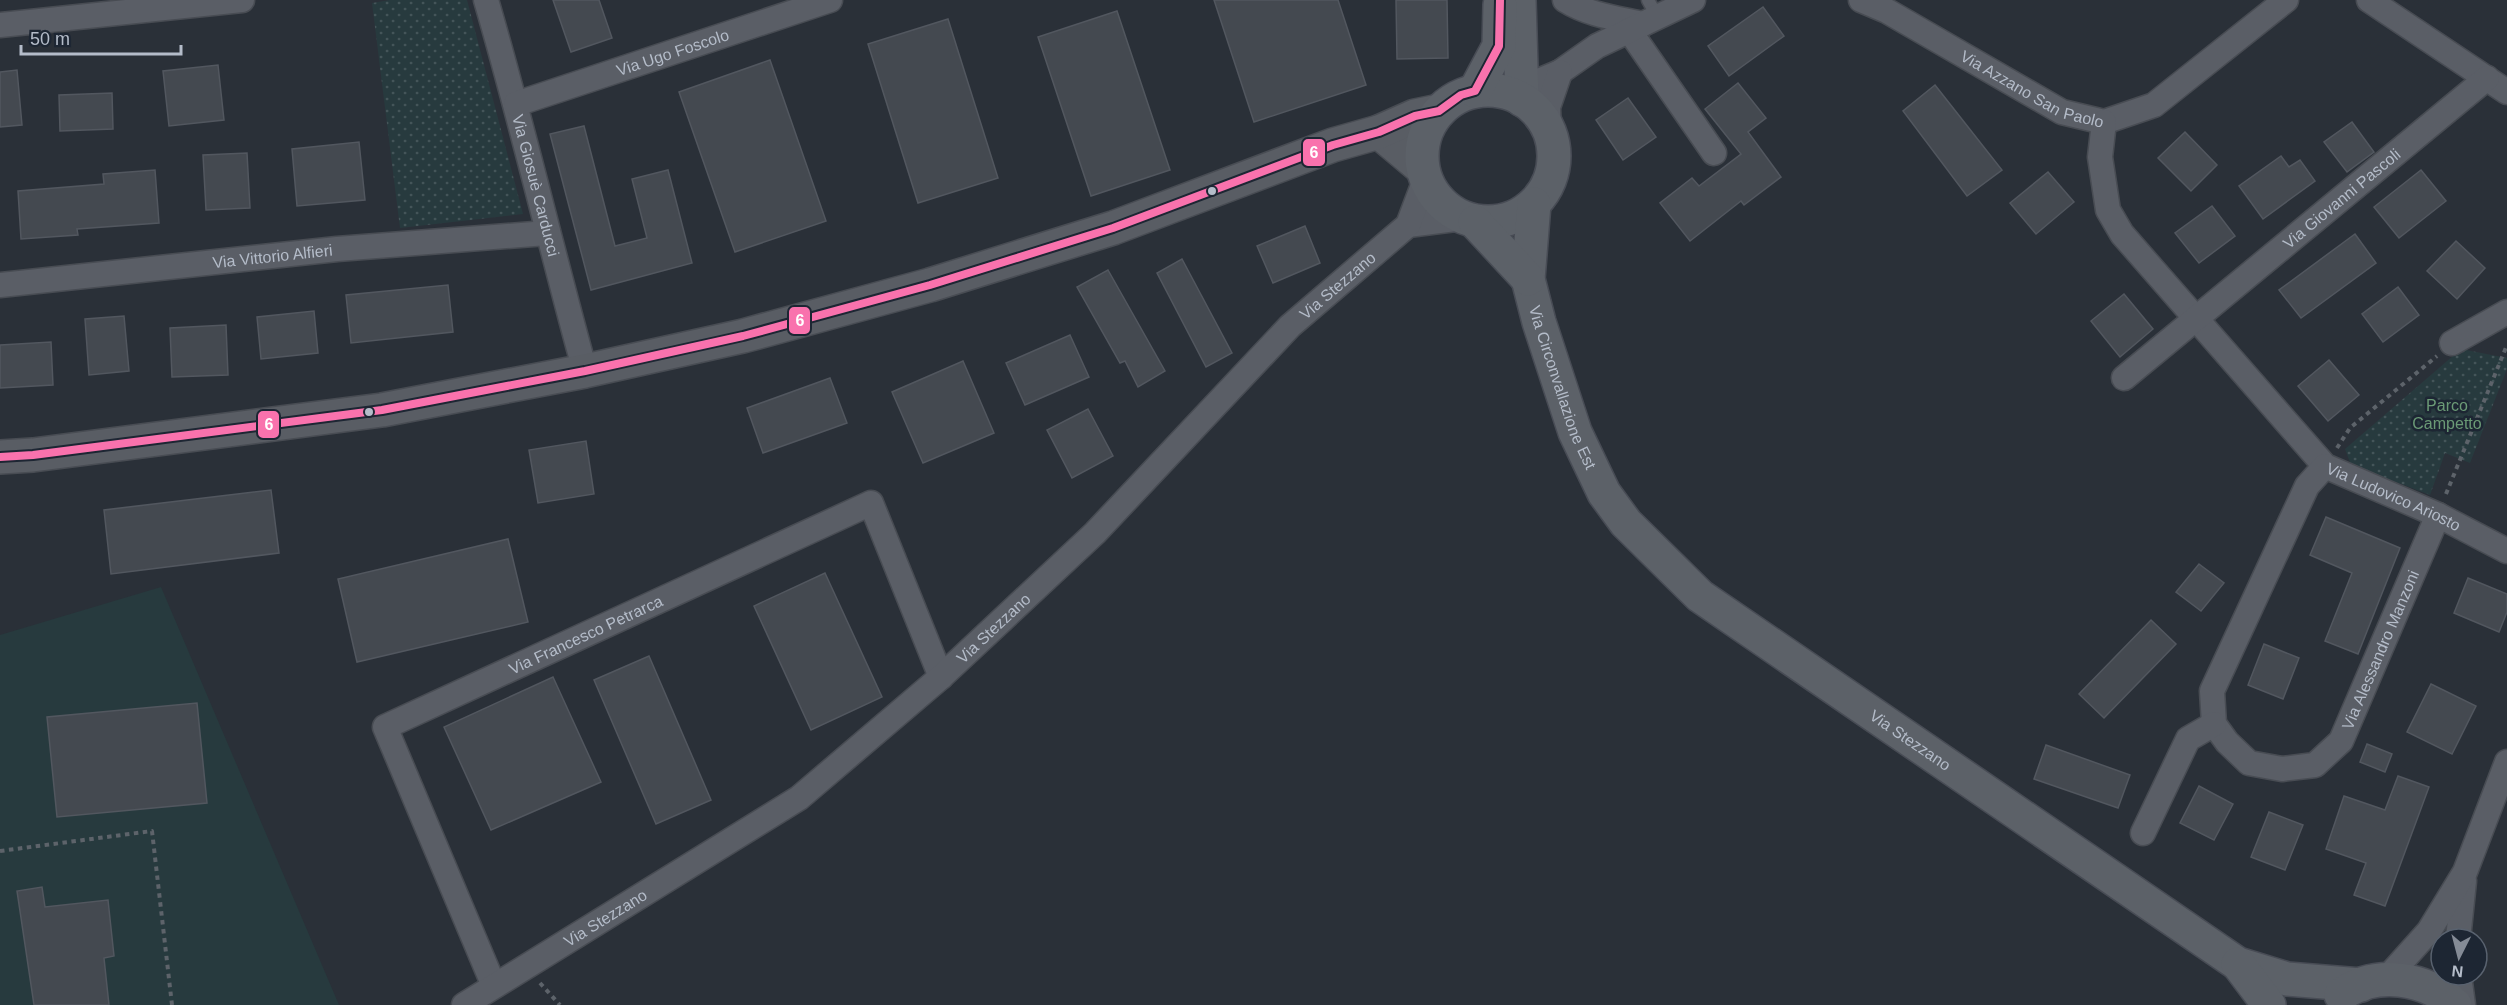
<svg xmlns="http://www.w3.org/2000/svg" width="2507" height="1005" font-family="Arial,sans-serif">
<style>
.green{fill:url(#green-dots)}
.pitch{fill:#273a3e}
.building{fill:#444950;stroke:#52575f;stroke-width:1.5}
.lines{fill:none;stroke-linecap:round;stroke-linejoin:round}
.lane-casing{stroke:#484c53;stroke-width:15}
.street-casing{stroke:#484c53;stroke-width:27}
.secondary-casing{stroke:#484c53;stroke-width:36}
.primary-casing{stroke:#484c55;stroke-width:36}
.path{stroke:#5d636a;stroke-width:4;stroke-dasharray:4.5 4.5;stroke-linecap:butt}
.lane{stroke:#5a5e66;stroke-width:12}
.street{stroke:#5a5e66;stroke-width:24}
.secondary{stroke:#595d64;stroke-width:33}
.primary{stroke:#5c6168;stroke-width:33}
.bus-1-casing{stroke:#1d2633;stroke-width:12}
.bus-1{stroke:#f972ad;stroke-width:8}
.bus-dot{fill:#b4bcc9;stroke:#1d2633;stroke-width:2}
.labels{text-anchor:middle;stroke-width:5;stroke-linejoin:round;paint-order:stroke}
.street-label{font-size:16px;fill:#b4bcc9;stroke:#1d2633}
.park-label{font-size:16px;fill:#6b9a76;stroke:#1d2633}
.line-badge{stroke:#1d2633;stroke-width:2}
.badge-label{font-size:16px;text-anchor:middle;font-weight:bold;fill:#fff}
</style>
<defs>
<pattern id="green-dots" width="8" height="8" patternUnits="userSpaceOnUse" patternTransform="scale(1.5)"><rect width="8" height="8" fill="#273a3e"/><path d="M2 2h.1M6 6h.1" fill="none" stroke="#445559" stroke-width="1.8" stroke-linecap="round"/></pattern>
</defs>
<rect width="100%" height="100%" fill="#2a3038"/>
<g class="green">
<polygon points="390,0 467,0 523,214 400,228 372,3"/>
<polygon points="2461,349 2507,358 2507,369 2470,463 2445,453 2430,495 2351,465 2345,449"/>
</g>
<polygon class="pitch" points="161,587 339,1005 0,1005 0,635"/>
<g class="building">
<polygon points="553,0 599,0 612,38 571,52"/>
<polygon points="1214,0 1338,0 1366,85 1254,122"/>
<polygon points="1396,0 1447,0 1448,58 1397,59"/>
<polygon points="1763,7 1784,36 1729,76 1708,46"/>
<polygon points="1117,11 1170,170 1091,196 1038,37"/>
<polygon points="948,19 998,178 918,203 868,44"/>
<polygon points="770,60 826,221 735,252 679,92"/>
<polygon points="218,65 224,120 169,126 163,71"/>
<polygon points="17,70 22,125 0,127 0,72"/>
<polygon points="1738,83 1766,118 1748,132 1781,177 1744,205 1741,201 1690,241 1660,203 1692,178 1699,186 1741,154 1705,109"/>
<polygon points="1935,85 2002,170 1967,196 1903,111"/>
<polygon points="112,93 113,129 60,131 59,95"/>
<polygon points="1628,98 1656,137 1623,160 1596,120"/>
<polygon points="2352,122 2374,152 2347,172 2324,142"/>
<polygon points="584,126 615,246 647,238 632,179 668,170 692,263 591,290 550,134"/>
<polygon points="2185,132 2217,165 2191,191 2158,158"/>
<polygon points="359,142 365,200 297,206 292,149"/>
<polygon points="247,153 250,208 206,210 203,155"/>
<polygon points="2281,156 2289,167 2300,160 2315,181 2263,219 2239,186"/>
<polygon points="155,170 159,223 77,229 78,235 21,239 18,191 104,184 103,174"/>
<polygon points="2421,170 2446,201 2399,238 2374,207"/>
<polygon points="2048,172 2074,202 2036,234 2010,203"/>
<polygon points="2212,206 2235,236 2199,263 2175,233"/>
<polygon points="1305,226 1320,263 1273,283 1257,246"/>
<polygon points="2355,234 2376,263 2301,318 2279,290"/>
<polygon points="2456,241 2485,268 2457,299 2427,271"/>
<polygon points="1182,259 1232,353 1206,367 1157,273"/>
<polygon points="1108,270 1165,371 1138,387 1125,361 1120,363 1077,287"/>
<polygon points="448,285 453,332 351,343 346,295"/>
<polygon points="2398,287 2419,315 2383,342 2362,314"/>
<polygon points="2124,294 2153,329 2120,357 2091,321"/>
<polygon points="314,311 318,353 261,359 257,317"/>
<polygon points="124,316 129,371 89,375 85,319"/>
<polygon points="226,325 228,375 172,377 170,328"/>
<polygon points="1070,335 1089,377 1025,405 1006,363"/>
<polygon points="51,342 53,385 0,388 0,345"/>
<polygon points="2329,360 2359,395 2328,421 2298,386"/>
<polygon points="963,361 994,433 923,463 892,392"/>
<polygon points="830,378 847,423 763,453 747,408"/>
<polygon points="1088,409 1113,456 1072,478 1047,430"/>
<polygon points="586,441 594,494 538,503 529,450"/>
<polygon points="271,490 279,553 111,574 104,510"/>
<polygon points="2326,517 2400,548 2358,654 2325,641 2352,573 2310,555"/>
<polygon points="508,539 528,622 357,662 338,579"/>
<polygon points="2199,564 2224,583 2201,611 2176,592"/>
<polygon points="825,573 882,697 811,730 754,606"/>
<polygon points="2468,578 2507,594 2507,612 2499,632 2454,613"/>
<polygon points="2151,620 2176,644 2104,718 2079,694"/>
<polygon points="2264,644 2299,658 2283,699 2248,685"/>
<polygon points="649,656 711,800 656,824 594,680"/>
<polygon points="553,677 601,782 491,830 444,727"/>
<polygon points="2431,684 2476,706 2452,754 2407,732"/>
<polygon points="197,703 207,803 57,817 47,717"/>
<polygon points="2367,744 2392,754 2385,772 2360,762"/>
<polygon points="2046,745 2130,775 2118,808 2034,779"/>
<polygon points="2398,776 2429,787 2385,906 2354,895 2366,863 2326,849 2344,796 2385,810"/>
<polygon points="2199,786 2233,804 2214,840 2180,823"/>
<polygon points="2269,812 2303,825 2285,870 2251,857"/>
<polygon points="42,887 45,907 108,900 114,956 104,958 109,1005 34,1005 17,891"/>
</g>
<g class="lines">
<defs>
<polyline id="lane" points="1648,0 1657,16"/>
<g id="street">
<path id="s1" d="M486 0C522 123 551 248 585 371"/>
<path d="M1565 0C1589 15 1615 18 1643 24"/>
<path id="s2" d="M1861 0 1887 11 2062 112 2104 122 2154 105 2286 0"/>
<polyline points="2369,0 2507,92"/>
<polyline points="0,25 242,0"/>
<polyline points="1629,30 1714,153"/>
<polyline points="1527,103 1536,82 1560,72 1597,46 1693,0"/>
<path id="s3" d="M516 104 830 0"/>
<path id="s4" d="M2104 122 2100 157 2108 210 2122 234 2325 466 2438 515 2507 551"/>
<polyline points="1549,131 1548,107 1560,72"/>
<polyline points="1408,225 1463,218"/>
<path id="s5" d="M0 285 337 249 547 233"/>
<polyline points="2452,343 2507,312"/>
<path id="s6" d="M2124 378 2487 78"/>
<path id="s7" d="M2325 466 2307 486 2212 691 2214 724 2227 742 2249 763 2282 769 2315 765 2341 741 2438 515"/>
<polyline points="2143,833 2188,739 2214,724"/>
<polyline points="2458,939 2464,881"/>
<polyline points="2459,975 2463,1005"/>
<polyline points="2386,979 2429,931 2465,872 2507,762"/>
<path id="s8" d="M494 986 385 727 871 503 941 677"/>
<path id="s9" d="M464 1005 799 798 941 677 1095 533 1290 326 1408 225 1425 180"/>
</g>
<g id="secondary">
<polyline points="1379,132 1422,168"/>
<polyline points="0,457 33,455 382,410 585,371 743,336 930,285 1113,228 1333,145 1379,132 1415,116 1439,111"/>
</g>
<g id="primary">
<polyline points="1519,0 1522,100"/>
<circle cx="1488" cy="156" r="66"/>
<polyline points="1475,91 1499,46 1500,5"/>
<path id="s10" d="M1534 204 1528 279 1539 322 1575 432 1604 493 1626 523 1700 596 2238 964 2287 979 2361 985"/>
<polyline points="1475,222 1528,279"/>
<polyline points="2238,964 2269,1005"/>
<path d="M2341 995C2375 970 2425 977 2455 1005"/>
</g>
</defs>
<use href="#lane" class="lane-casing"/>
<use href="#street" class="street-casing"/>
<use href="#secondary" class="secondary-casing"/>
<use href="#primary" class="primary-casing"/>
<g class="path">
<polyline points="2337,448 2350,428 2437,356"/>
<polyline points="2446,494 2507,345"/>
<polyline points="0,851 152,831 172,1005"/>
<polyline points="540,983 560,1005"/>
</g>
<use href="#lane" class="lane"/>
<use href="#street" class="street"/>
<use href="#secondary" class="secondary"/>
<use href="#primary" class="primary"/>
<defs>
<polyline id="bus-1" points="0,457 33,455 382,410 585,371 743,336 930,285 1113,228 1333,145 1379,132 1415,116 1439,111 1461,95 1475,91 1499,46 1500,0"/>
</defs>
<use href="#bus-1" class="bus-1-casing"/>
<use href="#bus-1" class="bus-1"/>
</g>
<g class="bus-dot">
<circle cx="1212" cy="191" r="5"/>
<circle cx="369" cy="412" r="5"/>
</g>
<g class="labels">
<g class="street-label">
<text dy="6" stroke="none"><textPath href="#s3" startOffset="165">Via Ugo Foscolo</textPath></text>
<text dy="6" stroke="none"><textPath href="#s2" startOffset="194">Via Azzano San Paolo</textPath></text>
<text dy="6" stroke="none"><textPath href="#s1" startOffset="192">Via Giosuè Carducci</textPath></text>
<text dy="6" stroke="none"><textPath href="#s6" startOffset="282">Via Giovanni Pascoli</textPath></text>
<text dy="6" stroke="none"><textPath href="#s5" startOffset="274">Via Vittorio Alfieri</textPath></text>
<text dy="6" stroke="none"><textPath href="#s9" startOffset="1138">Via Stezzano</textPath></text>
<text dy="6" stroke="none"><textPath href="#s10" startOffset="189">Via Circonvallazione Est</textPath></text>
<text dy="6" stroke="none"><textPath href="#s4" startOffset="500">Via Ludovico Ariosto</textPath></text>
<text dy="6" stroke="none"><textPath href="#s9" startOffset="652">Via Stezzano</textPath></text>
<text dy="6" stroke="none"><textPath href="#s8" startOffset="502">Via Francesco Petrarca</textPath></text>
<text dy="6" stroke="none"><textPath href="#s7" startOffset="540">Via Alessandro Manzoni</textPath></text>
<text dy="6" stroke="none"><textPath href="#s10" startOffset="699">Via Stezzano</textPath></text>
<text dy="6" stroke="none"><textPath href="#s9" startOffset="166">Via Stezzano</textPath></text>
</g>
<g class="park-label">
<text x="2447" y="411">Parco<tspan x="2447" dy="18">Campetto</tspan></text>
</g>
</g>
<g class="line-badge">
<rect x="1302" y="138" width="24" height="29" rx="6" fill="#f972ad"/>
<rect x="788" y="306" width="23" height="29" rx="6" fill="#f972ad"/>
<rect x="257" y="410" width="23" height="29" rx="6" fill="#f972ad"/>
</g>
<g class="badge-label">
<text x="1314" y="158">6</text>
<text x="800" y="326">6</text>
<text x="269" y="430">6</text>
</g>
<g transform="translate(2459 957) rotate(186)"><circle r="28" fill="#1d2633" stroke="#59626f" stroke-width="1.5"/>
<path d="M0-4.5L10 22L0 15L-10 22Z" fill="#848b96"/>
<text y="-9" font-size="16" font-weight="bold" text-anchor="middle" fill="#b4bcc9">N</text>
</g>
<path d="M21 45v9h160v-9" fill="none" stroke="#b4bcc9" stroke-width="3"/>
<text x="30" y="45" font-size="18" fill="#b4bcc9" stroke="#1d2633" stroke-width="4.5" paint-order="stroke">50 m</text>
</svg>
